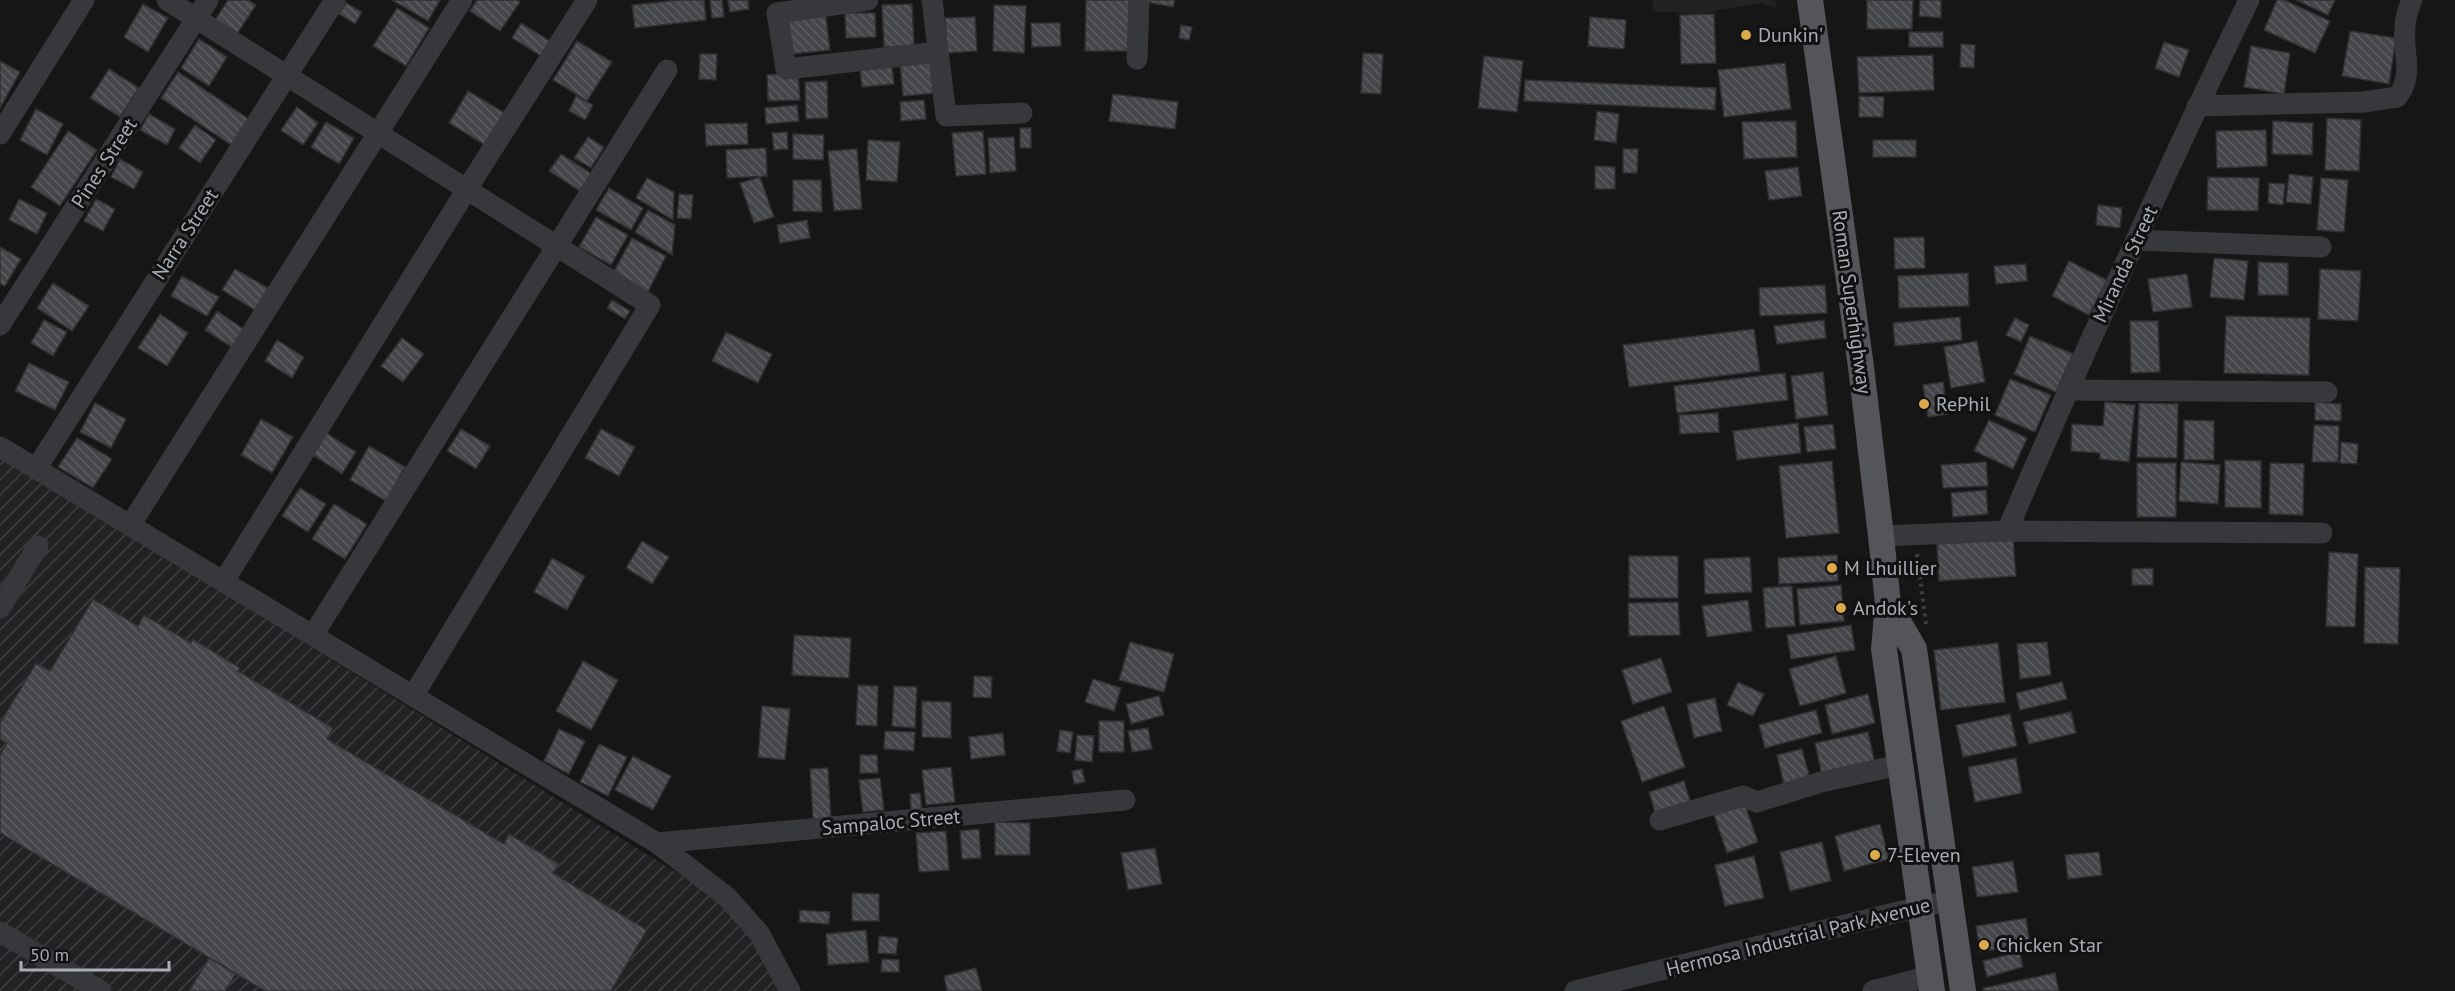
<svg xmlns="http://www.w3.org/2000/svg" width="2455" height="991" font-family="'PT Sans',sans-serif">
<style>
.built{fill:#222224}
.industrial{fill:url(#industrial-furrows)}
.building{fill:url(#building-back-hatch);stroke:#303033;stroke-width:1.5}
.lines{fill:none;stroke-linecap:round;stroke-linejoin:round}
.path{stroke:#3d3f43;stroke-width:4;stroke-dasharray:3 4.5;stroke-linecap:butt}
.minor{stroke:#37383c;stroke-width:21}
.major{stroke:#54555a;stroke-width:26}
.poi-dot{fill:#daaa4b;stroke:#111112;stroke-width:2}
.labels{text-anchor:middle;stroke-width:6;stroke-linejoin:round;paint-order:stroke}
.poi-label{font-size:20px;fill:#a9adb5;stroke:#111112;text-anchor:start}
.street-label{font-size:20px;fill:#a9adb5;stroke:#111112}
</style>
<defs>
<pattern id="industrial-furrows" width="10" height="10" patternUnits="userSpaceOnUse" patternTransform="scale(1.5)"><rect width="10" height="10" fill="#222224"/><path d="M-1 1l2-2M0 10L10 0M9 11l2-2" fill="none" stroke="#3f3f42"/></pattern>
<pattern id="building-back-hatch" width="6" height="6" patternUnits="userSpaceOnUse" patternTransform="scale(1.5)"><rect width="6" height="6" fill="#454649"/><path d="M-1 5l2 2M0 0l6 6M5-1l2 2" fill="none" stroke="#5d5e61"/></pattern>
</defs>
<rect width="100%" height="100%" fill="#161617"/>
<polygon class="built" points="1653,0 1775,0 1777,8 1761,3 1698,14 1652,11"/>
<polygon class="industrial" points="0,455 724,902 760,941 784,991 0,991"/>
<g class="building">
<polygon points="228,0 248,0 256,5 237,34 215,20"/>
<polygon points="392,0 440,0 428,21"/>
<polygon points="477,0 517,0 520,2 500,31 470,11"/>
<polygon points="679,0 704,0 706,20 635,28 632,5"/>
<polygon points="710,0 722,0 724,17 712,18"/>
<polygon points="728,0 748,0 749,9 730,12"/>
<polygon points="1086,0 1129,0 1129,51 1085,51"/>
<polygon points="1147,0 1175,0 1173,7 1146,2"/>
<polygon points="1867,0 1913,0 1912,29 1867,29"/>
<polygon points="1920,0 1941,0 1941,18 1919,16"/>
<polygon points="2277,0 2284,0 2330,21 2315,53 2264,30"/>
<polygon points="2296,0 2335,0 2328,15"/>
<polygon points="346,3 362,12 355,24 339,14"/>
<polygon points="143,4 168,18 148,52 124,37"/>
<polygon points="912,4 914,46 884,47 882,5"/>
<polygon points="994,5 1026,6 1024,53 993,51"/>
<polygon points="397,8 429,28 406,66 373,46"/>
<polygon points="825,9 830,50 792,54 788,13"/>
<polygon points="845,13 875,13 876,37 846,38"/>
<polygon points="1714,14 1716,63 1681,64 1680,15"/>
<polygon points="975,17 977,51 947,53 945,18"/>
<polygon points="1590,17 1626,20 1624,49 1588,46"/>
<polygon points="521,23 550,41 541,56 512,38"/>
<polygon points="1031,23 1060,23 1061,46 1032,47"/>
<polygon points="1181,25 1192,27 1189,40 1179,38"/>
<polygon points="2350,31 2396,38 2389,84 2342,76"/>
<rect x="1909" y="32" width="34" height="15"/>
<polygon points="199,39 227,57 209,86 181,68"/>
<polygon points="577,41 612,62 587,101 553,80"/>
<polygon points="2164,42 2189,50 2179,77 2155,68"/>
<polygon points="1961,44 1975,45 1974,68 1960,67"/>
<polygon points="2251,46 2290,53 2284,94 2244,87"/>
<polygon points="1363,53 1383,54 1381,94 1361,93"/>
<polygon points="700,54 717,54 716,80 699,79"/>
<polygon points="1933,55 1934,90 1859,93 1857,57"/>
<polygon points="1484,56 1523,61 1517,112 1478,108"/>
<polygon points="0,61 20,72 0,108"/>
<polygon points="933,61 935,93 903,96 900,63"/>
<polygon points="1785,63 1791,109 1724,117 1718,70"/>
<polygon points="892,67 894,84 862,87 860,69"/>
<polygon points="109,69 139,88 120,117 90,98"/>
<polygon points="178,72 249,119 231,145 161,98"/>
<polygon points="798,73 800,100 768,101 767,75"/>
<polygon points="1525,80 1716,88 1715,110 1524,101"/>
<polygon points="827,81 828,118 806,119 805,82"/>
<polygon points="468,91 505,113 485,145 449,123"/>
<polygon points="1113,94 1178,102 1175,129 1109,121"/>
<polygon points="576,96 593,105 585,120 569,111"/>
<polygon points="1859,96 1884,97 1883,117 1859,117"/>
<polygon points="924,100 926,119 901,121 900,102"/>
<polygon points="797,105 799,121 766,124 765,108"/>
<polygon points="297,107 318,123 303,145 281,130"/>
<polygon points="36,109 63,124 47,155 20,140"/>
<polygon points="1597,111 1619,114 1616,143 1594,140"/>
<polygon points="149,114 175,129 167,145 140,130"/>
<polygon points="2327,118 2361,120 2359,171 2325,170"/>
<polygon points="1796,121 1797,157 1744,159 1742,122"/>
<polygon points="2273,121 2313,123 2312,155 2272,154"/>
<polygon points="326,122 354,138 339,164 311,147"/>
<polygon points="747,123 748,144 706,146 705,124"/>
<polygon points="195,125 216,140 200,163 179,148"/>
<rect x="1020" y="128" width="11" height="20"/>
<polygon points="2266,130 2267,166 2217,168 2216,131"/>
<polygon points="68,131 97,150 60,206 31,187"/>
<polygon points="983,131 986,174 956,176 952,133"/>
<polygon points="787,132 788,149 774,150 772,133"/>
<polygon points="793,134 824,135 823,160 793,159"/>
<polygon points="588,137 604,147 591,168 574,158"/>
<polygon points="1014,137 1016,171 990,173 988,138"/>
<polygon points="868,140 900,142 897,182 866,180"/>
<rect x="1873" y="140" width="43" height="17"/>
<polygon points="766,148 767,176 727,178 726,150"/>
<polygon points="857,149 862,209 834,211 828,151"/>
<polygon points="1623,149 1638,149 1637,173 1623,173"/>
<polygon points="561,154 592,174 580,191 549,171"/>
<polygon points="120,159 143,172 134,189 111,177"/>
<polygon points="1595,166 1615,167 1615,189 1595,189"/>
<polygon points="1798,167 1802,196 1769,200 1765,171"/>
<polygon points="2289,174 2313,177 2311,204 2286,202"/>
<polygon points="760,177 774,217 754,223 740,183"/>
<polygon points="2208,177 2259,178 2258,211 2207,210"/>
<polygon points="647,178 674,192 673,220 636,198"/>
<polygon points="2321,178 2348,180 2344,232 2317,230"/>
<polygon points="793,180 821,180 822,212 793,211"/>
<polygon points="2269,183 2285,184 2283,205 2268,203"/>
<polygon points="609,188 643,208 631,230 596,210"/>
<polygon points="679,194 693,195 691,219 677,218"/>
<polygon points="19,199 47,213 37,234 9,220"/>
<polygon points="96,199 115,209 103,231 84,221"/>
<polygon points="2098,205 2122,208 2120,228 2096,225"/>
<polygon points="648,210 675,225 672,255 635,232"/>
<polygon points="596,217 628,235 611,265 579,247"/>
<polygon points="807,220 810,238 780,243 777,225"/>
<polygon points="1924,237 1925,268 1895,269 1894,238"/>
<polygon points="632,238 666,256 648,292 613,273"/>
<polygon points="0,247 21,259 5,286 0,284"/>
<polygon points="2214,258 2248,261 2244,300 2210,297"/>
<polygon points="2069,261 2107,280 2089,315 2052,296"/>
<polygon points="2258,262 2288,263 2288,295 2258,295"/>
<polygon points="2026,264 2027,281 1996,284 1994,266"/>
<polygon points="235,269 268,288 255,310 222,290"/>
<polygon points="2320,269 2361,271 2358,321 2318,319"/>
<polygon points="1968,273 1969,306 1899,308 1898,276"/>
<polygon points="2187,274 2192,307 2153,312 2148,279"/>
<polygon points="182,276 219,297 207,316 171,296"/>
<polygon points="53,283 89,306 72,331 37,308"/>
<polygon points="1825,285 1827,313 1760,316 1759,288"/>
<polygon points="612,300 630,311 625,319 607,308"/>
<polygon points="217,311 245,330 233,348 205,330"/>
<polygon points="160,314 188,333 167,366 138,348"/>
<polygon points="2226,316 2310,318 2309,375 2224,373"/>
<polygon points="1960,317 1962,340 1895,346 1893,323"/>
<polygon points="2015,318 2029,325 2021,342 2006,335"/>
<polygon points="44,320 67,332 53,356 31,343"/>
<polygon points="1824,320 1826,338 1777,344 1774,326"/>
<polygon points="2130,321 2158,321 2160,372 2131,373"/>
<polygon points="1754,329 1760,371 1629,387 1623,345"/>
<polygon points="726,332 772,354 758,383 712,361"/>
<polygon points="2030,336 2073,354 2056,392 2014,374"/>
<polygon points="402,338 424,354 403,382 381,366"/>
<polygon points="277,340 304,357 292,378 265,361"/>
<polygon points="1977,341 1985,382 1951,388 1944,347"/>
<polygon points="29,363 69,382 55,410 15,391"/>
<polygon points="1823,372 1828,415 1796,419 1791,376"/>
<polygon points="1785,373 1788,400 1677,413 1674,386"/>
<polygon points="2010,379 2051,395 2035,432 1995,415"/>
<polygon points="1943,382 1948,414 1928,417 1923,385"/>
<polygon points="2105,402 2135,405 2129,462 2100,459 2100,453 2071,451 2072,424 2103,426"/>
<polygon points="2315,402 2341,404 2341,421 2315,420"/>
<polygon points="95,403 126,419 111,448 80,432"/>
<polygon points="2139,403 2178,404 2177,458 2137,457"/>
<polygon points="1718,413 1719,432 1680,434 1679,415"/>
<polygon points="261,419 293,437 272,473 241,455"/>
<polygon points="1989,420 2027,438 2013,469 1974,451"/>
<polygon points="2184,420 2214,421 2214,460 2184,460"/>
<polygon points="1798,423 1801,453 1737,460 1733,431"/>
<polygon points="1833,424 1836,449 1807,452 1804,427"/>
<polygon points="2314,425 2339,426 2338,462 2312,462"/>
<polygon points="461,429 490,446 476,469 447,451"/>
<polygon points="601,429 635,447 619,476 585,458"/>
<polygon points="326,433 356,452 342,474 313,455"/>
<polygon points="77,438 112,459 93,488 58,467"/>
<polygon points="2341,442 2358,444 2357,464 2340,463"/>
<polygon points="369,446 405,467 386,501 350,480"/>
<polygon points="2225,460 2261,461 2261,508 2225,507"/>
<polygon points="1832,461 1839,533 1786,538 1779,466"/>
<polygon points="1986,462 1988,486 1943,488 1941,465"/>
<polygon points="2181,462 2220,465 2218,504 2179,501"/>
<rect x="2137" y="463" width="39" height="54"/>
<polygon points="2270,463 2304,464 2303,515 2269,514"/>
<polygon points="300,488 326,504 308,532 282,516"/>
<polygon points="1986,490 1988,514 1953,517 1951,493"/>
<polygon points="334,504 367,524 345,559 312,539"/>
<polygon points="2013,539 2016,576 1939,581 1937,544"/>
<polygon points="642,541 669,557 652,584 626,568"/>
<polygon points="2329,552 2358,554 2355,627 2326,626"/>
<polygon points="1837,555 1838,581 1779,584 1778,558"/>
<rect x="1629" y="556" width="49" height="42"/>
<polygon points="1750,557 1752,592 1705,594 1704,559"/>
<polygon points="552,558 585,576 567,610 534,592"/>
<polygon points="2365,567 2400,568 2398,644 2364,643"/>
<polygon points="2153,568 2153,585 2132,585 2132,569"/>
<polygon points="1841,585 1844,621 1800,625 1797,589"/>
<polygon points="1792,586 1795,626 1766,628 1763,588"/>
<polygon points="93,599 138,626 144,615 191,643 193,639 240,668 238,671 333,728 327,739 504,844 509,834 559,864 553,873 647,930 611,991 265,991 0,833 0,755 7,743 0,739 0,723 36,663 50,671"/>
<polygon points="1748,600 1752,631 1707,637 1702,606"/>
<polygon points="1678,602 1680,635 1629,636 1628,603"/>
<polygon points="1851,625 1855,650 1791,659 1787,635"/>
<polygon points="794,635 851,638 849,678 792,675"/>
<polygon points="1130,642 1174,654 1164,692 1119,680"/>
<polygon points="2047,642 2051,675 2020,679 2017,644"/>
<polygon points="1998,643 2005,702 1941,710 1934,650"/>
<polygon points="1836,656 1846,693 1800,706 1789,669"/>
<polygon points="1661,658 1672,692 1633,704 1622,670"/>
<polygon points="583,661 618,680 591,730 556,711"/>
<polygon points="974,676 992,677 991,698 973,697"/>
<polygon points="1093,679 1121,688 1114,711 1085,702"/>
<polygon points="1738,682 1764,694 1753,716 1727,705"/>
<polygon points="2062,682 2067,699 2020,710 2016,693"/>
<polygon points="858,685 878,686 877,726 856,725"/>
<polygon points="894,686 917,687 915,728 892,726"/>
<polygon points="1868,694 1875,723 1832,734 1825,705"/>
<polygon points="1159,696 1164,715 1131,724 1126,704"/>
<polygon points="1715,698 1722,731 1694,738 1687,704"/>
<polygon points="922,701 951,702 951,738 922,737"/>
<polygon points="762,706 790,709 785,760 758,757"/>
<polygon points="1664,706 1685,767 1642,782 1621,721"/>
<polygon points="1816,710 1822,733 1765,748 1759,725"/>
<polygon points="2071,712 2076,733 2029,744 2023,722"/>
<polygon points="2010,714 2017,746 1963,757 1956,725"/>
<rect x="1099" y="721" width="25" height="31"/>
<polygon points="1148,728 1152,749 1132,752 1128,731"/>
<polygon points="559,729 585,741 569,774 544,761"/>
<polygon points="1060,730 1073,732 1070,753 1057,751"/>
<polygon points="885,731 915,732 914,751 884,749"/>
<polygon points="1868,732 1875,764 1822,775 1815,743"/>
<polygon points="1003,733 1005,755 971,759 969,737"/>
<polygon points="1077,735 1094,736 1092,762 1075,760"/>
<polygon points="599,744 627,757 608,796 580,782"/>
<polygon points="1802,749 1810,779 1784,785 1777,755"/>
<polygon points="860,755 877,755 878,773 860,773"/>
<polygon points="633,756 671,776 653,810 615,790"/>
<polygon points="2016,758 2022,793 1975,802 1968,767"/>
<polygon points="951,767 955,802 926,805 922,770"/>
<polygon points="828,768 831,818 813,819 810,769"/>
<polygon points="1082,769 1085,782 1074,784 1072,771"/>
<polygon points="880,778 884,810 863,812 859,780"/>
<polygon points="1684,781 1691,804 1656,815 1649,792"/>
<polygon points="920,793 922,809 911,810 910,794"/>
<polygon points="1745,805 1758,842 1727,853 1714,815"/>
<polygon points="995,822 1030,823 1030,855 995,855"/>
<polygon points="1880,824 1889,859 1844,871 1835,836"/>
<polygon points="979,829 981,858 962,859 960,831"/>
<polygon points="946,831 949,870 919,872 916,833"/>
<polygon points="1822,842 1831,881 1790,891 1780,852"/>
<polygon points="1155,848 1162,884 1128,890 1121,853"/>
<polygon points="2099,852 2102,875 2068,879 2065,855"/>
<polygon points="1754,856 1764,898 1725,906 1715,865"/>
<polygon points="2013,861 2018,892 1977,897 1972,867"/>
<polygon points="852,893 879,894 879,921 852,921"/>
<polygon points="800,910 830,912 829,924 799,922"/>
<polygon points="2026,918 2030,944 1980,952 1976,926"/>
<polygon points="866,930 869,962 828,965 826,934"/>
<polygon points="879,936 898,938 896,954 878,953"/>
<polygon points="2019,952 2023,967 1987,977 1983,961"/>
<polygon points="209,958 236,974 225,991 189,991"/>
<polygon points="882,959 899,960 899,972 881,972"/>
<polygon points="976,968 982,991 947,991 944,976"/>
<polygon points="2055,973 2059,991 1984,991 1983,988"/>
</g>
<g class="lines">
<polyline class="path" points="1917,554 1926,624"/>
<g class="minor">
<polyline points="167,0 650,305 413,696"/>
<polyline points="868,0 777,13 786,69 938,52"/>
<polyline points="932,0 946,116 1022,113"/>
<polyline points="1137,59 1139,0"/>
<path d="M2197 106 2364 102 2397 97C2415 75 2402 52 2405 28 2405 18 2408 9 2412 0"/>
<polyline points="0,134 84,0"/>
<polyline points="2136,240 2321,247"/>
<polyline points="0,325 208,0"/>
<polyline points="2067,390 2327,392"/>
<polyline points="0,447 657,843 727,897 759,933 790,991"/>
<polyline points="36,469 335,0"/>
<polyline points="131,524 462,0"/>
<path d="M2007 531C2084 352 2164 175 2249 0"/>
<polyline points="1881,536 2007,531 2322,533"/>
<polyline points="224,581 467,189 587,0"/>
<polyline points="0,608 38,546"/>
<polyline points="313,635 667,70"/>
<polyline points="1660,820 1743,796 1757,802 1821,782 1899,765"/>
<polyline points="657,843 1125,800"/>
<polyline points="0,932 101,991"/>
<polyline points="1575,991 1919,907 1951,901"/>
<polyline points="1873,991 1930,976"/>
</g>
<g class="major">
<polyline points="1810,0 1861,367 1881,536 1888,604 1884,649 1932,991"/>
<polyline points="1888,604 1914,649 1963,991"/>
</g>
</g>
<g class="poi-dot">
<circle cx="1746" cy="35" r="6"/>
<circle cx="1924" cy="404" r="6"/>
<circle cx="1832" cy="568" r="6"/>
<circle cx="1841" cy="608" r="6"/>
<circle cx="1875" cy="855" r="6"/>
<circle cx="1984" cy="945" r="6"/>
</g>
<g class="labels">
<g class="poi-label">
<text x="1758" y="42">Dunkin'</text>
<text x="1936" y="411">RePhil</text>
<text x="1844" y="575">M Lhuillier</text>
<text x="1853" y="615">Andok's</text>
<text x="1887" y="862">7-Eleven</text>
<text x="1996" y="952">Chicken Star</text>
</g>
<g class="street-label">
<text transform="translate(104 163) rotate(-57)" y="7">Pines Street</text>
<text transform="translate(185 234) rotate(-57)" y="7">Narra Street</text>
<text transform="translate(2125 264) rotate(-65)" y="7">Miranda Street</text>
<text transform="translate(1852 302) rotate(82)" y="7">Roman Superhighway</text>
<text transform="translate(891 822) rotate(-5)" y="7">Sampaloc Street</text>
<text transform="translate(1798 937) rotate(-14)" y="7">Hermosa Industrial Park Avenue</text>
</g>
</g>
<path d="M21 961v9h148v-9" fill="none" stroke="#a9adb5" stroke-width="3"/>
<text x="30" y="961" font-size="18" fill="#a9adb5" stroke="#111112" stroke-width="4.5" paint-order="stroke">50 m</text>
</svg>
